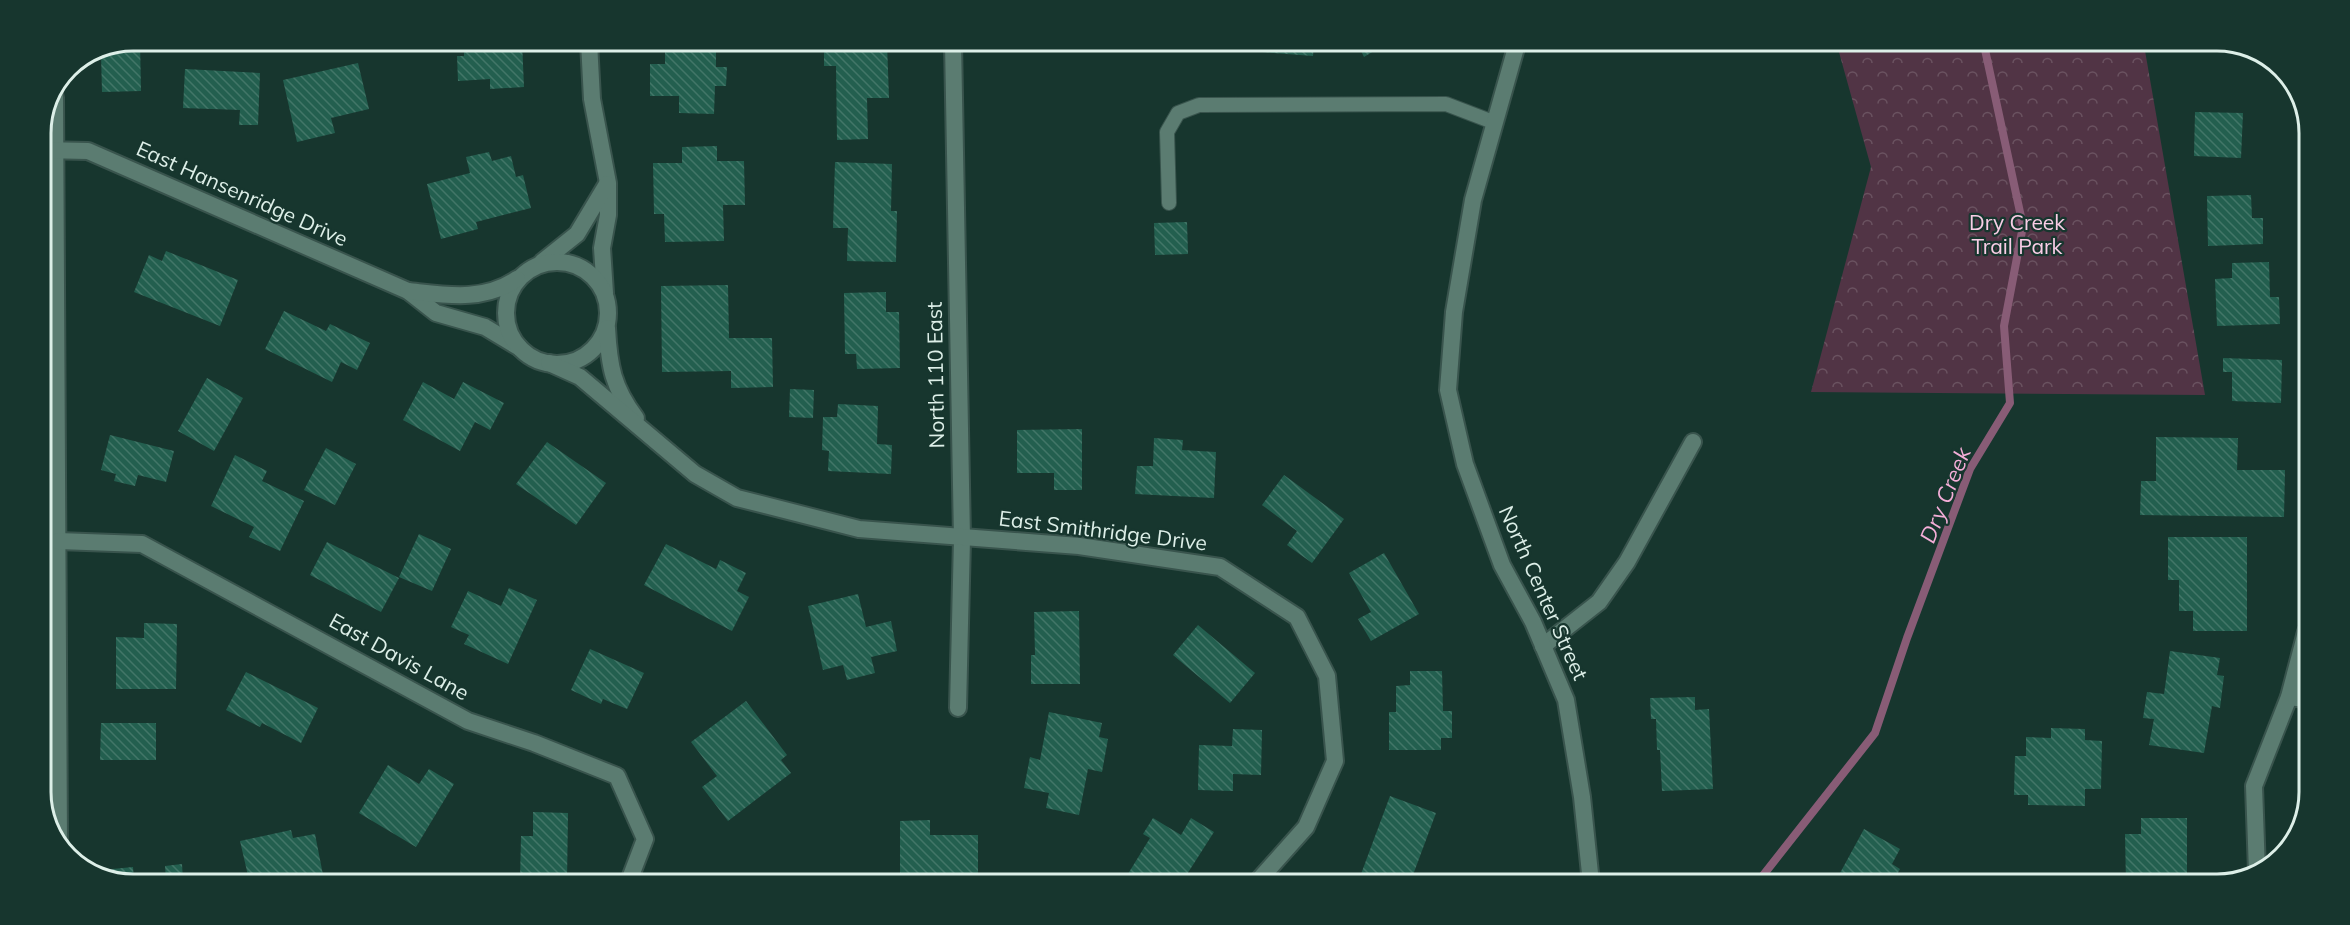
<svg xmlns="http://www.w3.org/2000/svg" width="2350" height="925" font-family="Mulish,sans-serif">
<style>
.park{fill:url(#park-crowns)}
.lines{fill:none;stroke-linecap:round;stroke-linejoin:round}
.stream{stroke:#885c76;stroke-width:8}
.building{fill:url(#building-back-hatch)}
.service-casing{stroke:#39544d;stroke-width:16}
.minor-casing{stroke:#39544d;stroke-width:20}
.tertiary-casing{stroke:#39544d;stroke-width:20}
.service{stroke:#5b7c71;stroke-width:14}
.minor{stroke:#5b7c71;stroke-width:16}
.tertiary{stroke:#5b7c71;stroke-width:16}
.labels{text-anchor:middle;stroke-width:4.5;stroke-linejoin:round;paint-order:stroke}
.street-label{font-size:21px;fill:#ddefe8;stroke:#17362e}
.park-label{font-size:21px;fill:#f9cde6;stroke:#17362e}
.water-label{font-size:22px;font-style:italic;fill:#f4aed8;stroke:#17362e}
.rim{fill:none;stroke:#ddefe8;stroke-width:3}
</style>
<defs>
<pattern id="park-crowns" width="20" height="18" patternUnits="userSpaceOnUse" patternTransform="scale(1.5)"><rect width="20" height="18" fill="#513445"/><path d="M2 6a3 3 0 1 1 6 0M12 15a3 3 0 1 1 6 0" fill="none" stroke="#6a5260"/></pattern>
<pattern id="building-back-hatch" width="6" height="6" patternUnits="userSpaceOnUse" patternTransform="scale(1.5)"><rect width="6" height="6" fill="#235f4f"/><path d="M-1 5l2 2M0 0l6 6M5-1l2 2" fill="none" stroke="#427668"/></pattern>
</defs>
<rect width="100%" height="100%" fill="#17362e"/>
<polygon class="park" points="1837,45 2144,45 2205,395 1811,392 1871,167"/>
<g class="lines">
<polyline class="stream" points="1757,883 1875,733 1907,638 1970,469 2010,403 2004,326 2023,226 1984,45"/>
</g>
<g class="building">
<polygon points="133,41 140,41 141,91 102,92 101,54"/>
<polygon points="464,41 522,41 524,87 490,89 490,79 458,81 457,56 464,56"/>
<polygon points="665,42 716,42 716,67 727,67 726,86 715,86 714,114 679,113 679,96 650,96 650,64 665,64"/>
<polygon points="887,43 889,98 867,98 868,139 837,140 836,66 824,66 824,44"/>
<polygon points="1223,43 1314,43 1313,56 1223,49"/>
<polygon points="1357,43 1387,43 1364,57"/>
<polygon points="358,63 369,109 331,118 335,133 297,142 283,80"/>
<polygon points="185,69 260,73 258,125 239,125 240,110 183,108"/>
<polygon points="2195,112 2243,113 2241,158 2194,156"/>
<polygon points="717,146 717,161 744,161 745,205 723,205 724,241 665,242 664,214 654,214 653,163 682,163 682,147"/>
<polygon points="489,152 492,161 511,156 516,177 523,175 531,208 476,222 478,229 441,239 427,184 470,173 466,157"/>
<polygon points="835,162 892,164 891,211 897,211 896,262 847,261 848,228 833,228"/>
<polygon points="2251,195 2252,218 2263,218 2263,244 2208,246 2207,196"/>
<polygon points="1187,222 1188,254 1155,255 1154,223"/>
<polygon points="166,251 238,280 220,326 134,292 149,255 162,261"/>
<polygon points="2269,262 2270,297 2279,297 2280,324 2217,326 2215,279 2232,278 2232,263"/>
<polygon points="728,285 729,338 772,338 773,387 731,388 731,371 662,372 661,286"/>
<polygon points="886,292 886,312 899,312 900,368 857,369 856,354 845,354 844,293"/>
<polygon points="284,311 326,331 330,324 370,343 357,370 341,362 332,382 265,349"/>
<polygon points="2223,358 2282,360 2281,403 2232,401 2232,372 2223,372"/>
<polygon points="207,378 243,398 214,451 178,431"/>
<polygon points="423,382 454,399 463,382 504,403 490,430 475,422 460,451 403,420"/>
<polygon points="790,389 814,390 813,418 789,417"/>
<polygon points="838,404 878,406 877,444 892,445 891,474 828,471 829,451 822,450 823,417 837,417"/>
<polygon points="1082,429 1082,490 1054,490 1054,473 1017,473 1017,430"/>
<polygon points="110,435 174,451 166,482 138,475 135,486 114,481 116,474 101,470"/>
<polygon points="2156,437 2238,438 2237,470 2285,470 2284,517 2140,515 2141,481 2156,481"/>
<polygon points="1154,438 1183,440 1182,450 1216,452 1214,498 1135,494 1137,466 1153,466"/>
<polygon points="547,442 606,483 576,525 516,484"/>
<polygon points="326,448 356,464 335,505 304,490"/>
<polygon points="235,455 267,471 262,481 304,501 280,551 249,537 254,527 211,506"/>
<polygon points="1284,475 1344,519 1312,563 1287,545 1297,531 1262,505"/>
<polygon points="419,534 451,549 432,591 399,577"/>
<polygon points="2168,537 2247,537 2247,631 2193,631 2193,611 2179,611 2179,580 2168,580"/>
<polygon points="327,542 399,578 381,612 310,575"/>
<polygon points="666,544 716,569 720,560 746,573 737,591 749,597 732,631 644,585"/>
<polygon points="1384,553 1419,614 1371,641 1358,619 1371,612 1349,573"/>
<polygon points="509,588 537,600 508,664 464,644 469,635 451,627 468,591 501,606"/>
<polygon points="858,594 866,627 891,621 897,651 871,657 875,673 847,680 843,665 823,670 808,606"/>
<polygon points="1079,611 1080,684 1031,684 1031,655 1035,655 1034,612"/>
<polygon points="144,623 177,624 176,689 116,689 116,637 144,638"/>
<polygon points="1198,625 1255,673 1230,703 1173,655"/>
<polygon points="590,649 644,673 627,709 603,699 601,704 571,690"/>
<polygon points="2170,651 2220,658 2217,675 2224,676 2220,708 2212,706 2204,753 2149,745 2154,719 2143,718 2147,692 2164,694"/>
<polygon points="1410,671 1442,671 1443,711 1452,711 1452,738 1441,738 1441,750 1389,750 1389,712 1396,712 1396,686 1410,685"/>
<polygon points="246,672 318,708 301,743 262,723 260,727 226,710"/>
<polygon points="1695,697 1695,710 1709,709 1713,789 1662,791 1660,750 1657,750 1656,719 1651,719 1650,698"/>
<polygon points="746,701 787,755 781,760 791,773 728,821 702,787 717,776 691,742"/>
<polygon points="1049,712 1102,723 1099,737 1108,739 1102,772 1088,769 1079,815 1046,808 1049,793 1024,788 1030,757 1040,760"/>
<polygon points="101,723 156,723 156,760 100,760"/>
<polygon points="2051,728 2085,729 2085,740 2102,741 2101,789 2085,789 2085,806 2028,805 2028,795 2014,795 2015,756 2026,756 2026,737 2051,738"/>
<polygon points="1233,729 1262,730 1261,775 1233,774 1233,791 1198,790 1199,745 1232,746"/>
<polygon points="388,765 419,784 429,769 454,784 416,847 359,813"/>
<polygon points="1390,796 1436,813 1410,883 1382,883 1361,874"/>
<polygon points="533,812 568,813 567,881 520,880 521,836 533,836"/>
<polygon points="1153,818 1181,835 1191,818 1214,832 1182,882 1123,882 1150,838 1143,834"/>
<polygon points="2141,818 2187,818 2187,882 2126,884 2125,834 2141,834"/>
<polygon points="930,820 930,835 978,835 978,881 900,880 900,821"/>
<polygon points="1864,829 1900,849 1892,864 1900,869 1892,884 1834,884"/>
<polygon points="291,830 293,838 315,834 324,880 249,880 240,841"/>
<polygon points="182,864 183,880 166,880 165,866"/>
<polygon points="133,867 134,880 102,879 102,870"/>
</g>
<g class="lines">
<defs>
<polyline id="service" points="1169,203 1167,132 1178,113 1199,105 1446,104 1493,122"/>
<g id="minor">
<polyline points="589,42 592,99 608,183 608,215 602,248 605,293"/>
<polyline points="953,42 962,539 958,708"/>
<polyline points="55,97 59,847"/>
<polyline points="41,150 88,151 408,291 436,313 485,327 520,348"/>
<polyline points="542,262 577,234 607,184"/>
<circle cx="557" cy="313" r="51"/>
<path d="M408 291C446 295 483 302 517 279"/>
<path d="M607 328C609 366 613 388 636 418"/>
<polyline points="549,363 580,377 695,474 737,498 859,529 1079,546 1220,567 1297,617 1327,676 1335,761 1306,827 1257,882"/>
<polyline points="58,541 142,544 468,721 534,743 617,776 645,839 629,881"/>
<polyline points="1543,646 1599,602 1627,562 1693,442"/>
<polyline points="2289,697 2305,699"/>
<polyline points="2257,872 2254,786 2289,697 2306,632"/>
</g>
<polyline id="tertiary" points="1517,44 1473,200 1454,312 1448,390 1465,464 1502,565 1533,622 1566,700 1582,797 1591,883"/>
</defs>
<use href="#service" class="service-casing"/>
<use href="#minor" class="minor-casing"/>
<use href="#tertiary" class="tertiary-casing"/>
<use href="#service" class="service"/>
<use href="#minor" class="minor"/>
<use href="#tertiary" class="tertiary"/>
</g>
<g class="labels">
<g class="street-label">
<text transform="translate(242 194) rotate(24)" y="7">East Hansenridge Drive</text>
<text transform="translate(936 375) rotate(-91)" y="7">North 110 East</text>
<text transform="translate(1103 531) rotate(7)" y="7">East Smithridge Drive</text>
<text transform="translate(1543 593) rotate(66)" y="7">North Center Street</text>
<text transform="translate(399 657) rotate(29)" y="7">East Davis Lane</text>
</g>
<g class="park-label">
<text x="2017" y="230">Dry Creek<tspan x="2017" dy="24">Trail Park</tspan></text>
</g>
<g class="water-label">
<text transform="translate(1945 495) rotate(-68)" y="8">Dry Creek</text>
</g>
</g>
<path d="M0 0H2350V925H0ZM133 51H2217A82 82 0 0 1 2299 133V792A82 82 0 0 1 2217 874H133A82 82 0 0 1 51 792V133A82 82 0 0 1 133 51Z" fill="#17362e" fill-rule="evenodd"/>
<path class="rim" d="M133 51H2217A82 82 0 0 1 2299 133V792A82 82 0 0 1 2217 874H133A82 82 0 0 1 51 792V133A82 82 0 0 1 133 51Z"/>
</svg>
